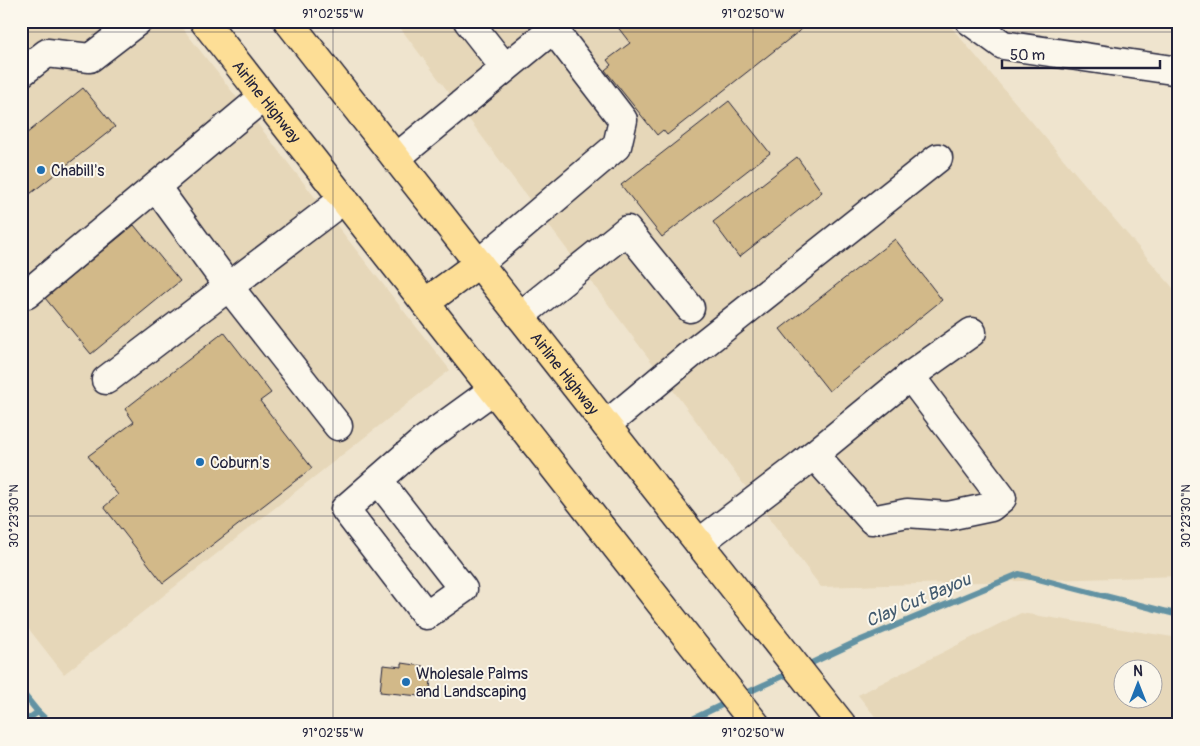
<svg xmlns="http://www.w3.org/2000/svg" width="1200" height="746" font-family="Pangolin,sans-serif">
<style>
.built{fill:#e6d7b9;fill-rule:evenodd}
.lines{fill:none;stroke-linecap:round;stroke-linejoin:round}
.stream{stroke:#6292a3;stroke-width:6}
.building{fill:#d2b989;stroke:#22223b}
.minor-casing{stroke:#22223b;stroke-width:31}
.highway-casing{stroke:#22223b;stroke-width:31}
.minor{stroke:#fbf7ec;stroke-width:28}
.highway{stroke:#fdde96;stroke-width:28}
.ticks{fill:none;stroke:#22223b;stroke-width:1;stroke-opacity:0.45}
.poi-dot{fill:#1f6fb2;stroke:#fbf7ec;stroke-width:2}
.labels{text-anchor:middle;stroke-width:4;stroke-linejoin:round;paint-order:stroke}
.street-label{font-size:16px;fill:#22223b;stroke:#fbf7ec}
.poi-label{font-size:16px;fill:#22223b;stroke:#fbf7ec;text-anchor:start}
.water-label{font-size:18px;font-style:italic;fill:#425a6f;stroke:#fbf7ec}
.neatline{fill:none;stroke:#22223b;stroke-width:2}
.ticks-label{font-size:12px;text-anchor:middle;fill:#22223b}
</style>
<rect width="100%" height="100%" fill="#efe4ce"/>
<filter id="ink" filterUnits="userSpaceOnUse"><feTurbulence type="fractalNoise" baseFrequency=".02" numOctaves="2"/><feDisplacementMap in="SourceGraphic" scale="10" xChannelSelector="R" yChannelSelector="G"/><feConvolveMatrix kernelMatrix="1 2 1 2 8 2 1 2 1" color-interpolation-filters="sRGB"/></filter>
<g filter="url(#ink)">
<g class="built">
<polygon points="21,21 177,21 450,370 64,674 21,619"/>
<polygon points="395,21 946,21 1179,295 1179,576 821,587"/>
<path d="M1021 613 1179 638V725H882L858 695ZM1122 668H1152V698H1122Z"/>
</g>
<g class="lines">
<g class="stream">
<polyline points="803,667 854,643 1019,574 1179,615"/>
<polyline points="21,691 38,712 52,725"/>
<polyline points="742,695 792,672"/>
<polyline points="21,724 38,712"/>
<polyline points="680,725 728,702"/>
</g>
</g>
<g class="building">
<polygon points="613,21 812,21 667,135 663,130 657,135 605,70 611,65 607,60 630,43"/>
<polygon points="83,88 115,127 21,201 21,138"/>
<polygon points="729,101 770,153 662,237 621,185"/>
<polygon points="797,157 822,192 739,257 713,222"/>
<polygon points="134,225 180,281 91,354 45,298"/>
<polygon points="895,239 942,300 829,391 780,329"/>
<polygon points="224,332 271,393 260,401 312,468 163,583 104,507 118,495 88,456 134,422 125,409"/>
<polygon points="402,663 423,666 423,671 432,672 429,697 380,692 383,665 402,667"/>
</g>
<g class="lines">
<defs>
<g id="minor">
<polyline points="468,21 505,68"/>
<polyline points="970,21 1003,45 1179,71"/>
<polyline points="21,73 47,53 90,58 138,21"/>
<polyline points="396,158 553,29"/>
<polyline points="156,187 229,287 338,426"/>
<polyline points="479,263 617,146 623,120 547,21"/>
<polyline points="27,294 263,97"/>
<polyline points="520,316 627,230 690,308"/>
<polyline points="106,380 344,199"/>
<polyline points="606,425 691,354 938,158"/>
<polyline points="814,455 872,520 907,513 948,516 991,507 1002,498 910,376"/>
<polyline points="378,480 463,589 426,615 345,509 424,440 493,390"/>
<polyline points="699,543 800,466 910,376 972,332"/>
</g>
<g id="highway">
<path id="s1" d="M204 21 756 725"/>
<path id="s2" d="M288 21 842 725"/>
<polyline points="425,303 479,263"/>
</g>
</defs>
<use href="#minor" class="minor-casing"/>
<use href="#highway" class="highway-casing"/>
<use href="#minor" class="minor"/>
<use href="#highway" class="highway"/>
</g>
</g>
<path class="ticks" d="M333 21V725M753 21V725M1172 21V725M21 32H1179M21 516H1179"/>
<g class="poi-dot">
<circle cx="41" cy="170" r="5"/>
<circle cx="200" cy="462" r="5"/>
<circle cx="406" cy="682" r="5"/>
</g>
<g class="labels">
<g class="street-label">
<text dy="6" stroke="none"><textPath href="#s1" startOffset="102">Airline Highway</textPath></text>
<text dy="6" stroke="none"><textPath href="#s2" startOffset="448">Airline Highway</textPath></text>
</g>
<g class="poi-label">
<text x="51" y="176">Chabill's</text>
<text x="210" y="468">Coburn's</text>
<text x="416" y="679">Wholesale Palms<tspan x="416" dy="18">and Landscaping</tspan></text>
</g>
<g class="water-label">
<text transform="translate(918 600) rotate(-23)" y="6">Clay Cut Bayou</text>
</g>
</g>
<rect width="1200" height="746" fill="none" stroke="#fbf7ec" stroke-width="55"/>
<g transform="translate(1138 684)"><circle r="24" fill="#fbf7ec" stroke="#a4a2a5"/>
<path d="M0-4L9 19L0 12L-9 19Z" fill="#1f6fb2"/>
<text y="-8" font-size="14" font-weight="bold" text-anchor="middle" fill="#22223b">N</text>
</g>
<path d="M1002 60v8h158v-8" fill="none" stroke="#22223b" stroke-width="2.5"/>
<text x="1010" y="60" font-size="15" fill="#22223b" stroke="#fbf7ec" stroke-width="4" paint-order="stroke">50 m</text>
<rect x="28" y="28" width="1144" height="690" class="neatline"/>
<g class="ticks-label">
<text x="333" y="18">91°02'55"W</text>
<text x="753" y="18">91°02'50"W</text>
<text transform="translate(14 516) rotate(-90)" y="4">30°23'30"N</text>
<text transform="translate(1186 516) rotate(-90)" y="4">30°23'30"N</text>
<text x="333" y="737">91°02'55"W</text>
<text x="753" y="737">91°02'50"W</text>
</g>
</svg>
